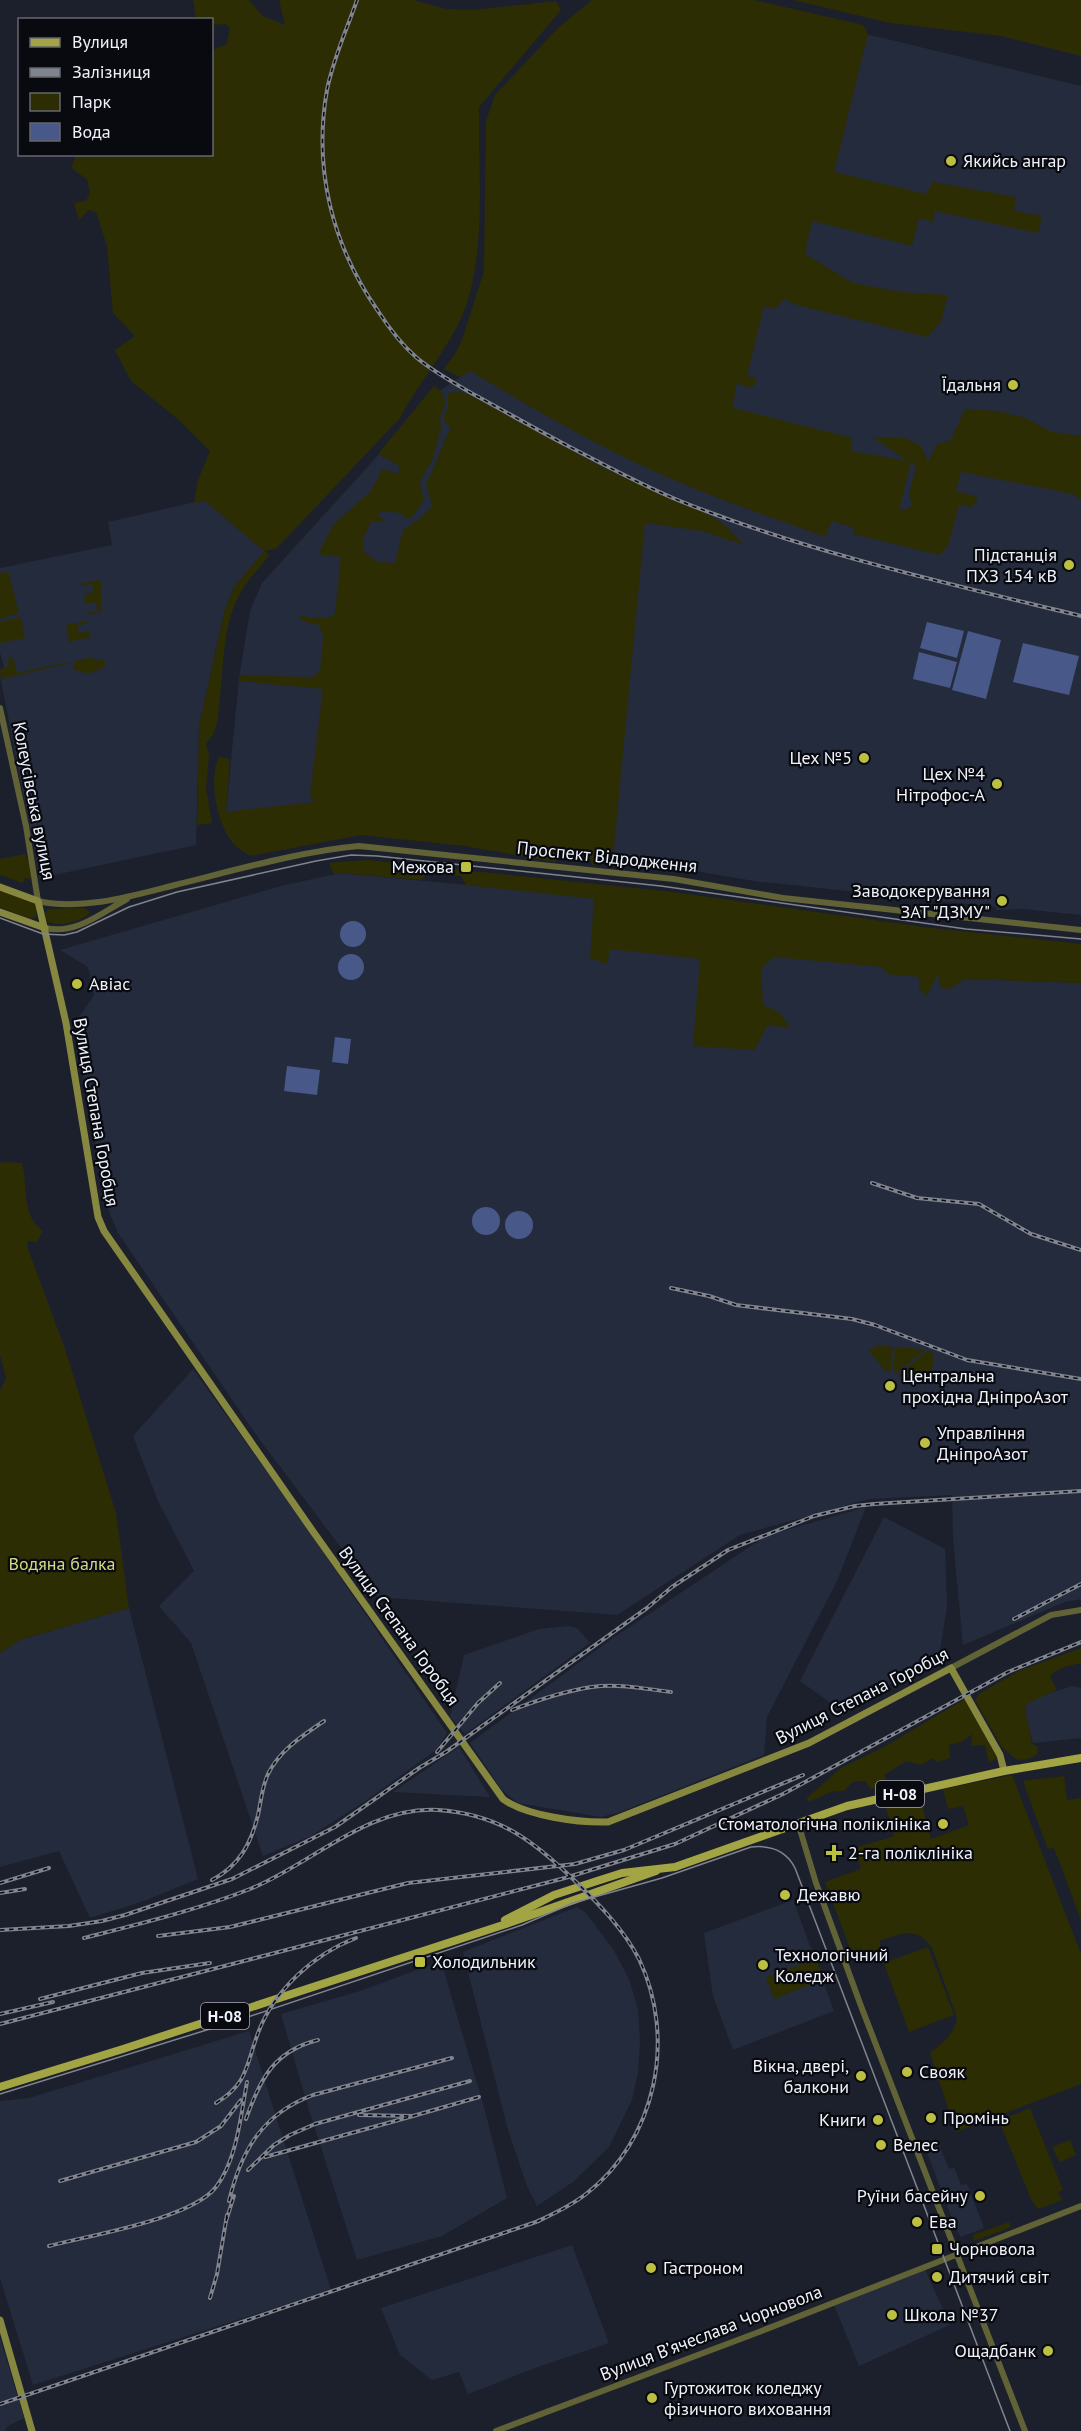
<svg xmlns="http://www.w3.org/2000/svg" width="1081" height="2431" font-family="'PT Sans',sans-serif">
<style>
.built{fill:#242b3c}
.green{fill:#2d2d04;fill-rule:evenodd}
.water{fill:#485889}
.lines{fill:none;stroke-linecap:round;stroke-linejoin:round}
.tertiary{stroke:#616337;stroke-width:6}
.secondary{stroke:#87883f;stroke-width:7}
.primary{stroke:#a3a544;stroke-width:8}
.tram{stroke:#80848e;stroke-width:1.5}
.rail-casing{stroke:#80848e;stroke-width:4}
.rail{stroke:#080a0f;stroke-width:1.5;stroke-dasharray:4.5;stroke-linecap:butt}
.poi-dot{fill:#bdbf43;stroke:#080a0f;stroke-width:2}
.labels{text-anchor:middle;stroke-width:4.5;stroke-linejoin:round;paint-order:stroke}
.shield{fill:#080a0f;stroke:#aaacb4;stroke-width:1.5}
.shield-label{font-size:16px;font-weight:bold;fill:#eff2fb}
.poi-label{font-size:18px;fill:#eff2fb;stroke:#080a0f;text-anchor:start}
.street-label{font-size:18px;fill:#eff2fb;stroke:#080a0f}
.park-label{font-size:18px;fill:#d6d980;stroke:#080a0f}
</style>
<rect width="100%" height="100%" fill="#1c202c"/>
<g class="built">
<polygon points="720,2 887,39 1081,86 1081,915 1023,909 996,910 996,907 754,881 613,857 615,834 226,812 239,678 250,611 262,583 432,396 469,371"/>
<polygon points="204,500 265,551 234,587 225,609 217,644 199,726 196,845 40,878 0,676 0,670 4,667 0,653 0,568 112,545 108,522"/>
<polygon points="340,873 594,897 966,979 1081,983 1081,1599 1065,1602 963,1645 953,1540 952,1495 869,1499 740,1535 617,1615 378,1597 257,1436 118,1233 103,1197 75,1023 94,995 88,967 60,950 281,886"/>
<polygon points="193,1369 292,1507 447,1733 436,1750 367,1800 311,1836 263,1856 191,1643 159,1606 194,1571 158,1501 133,1436"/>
<polygon points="866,1507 837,1581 767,1717 764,1755 620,1812 601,1817 518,1803 502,1790 470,1743 610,1640 766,1536"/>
<polygon points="884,1517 945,1549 947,1606 939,1657 842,1711 800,1681"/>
<polygon points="129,1608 198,1879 144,1901 90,1918 59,1851 0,1867 0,1653 20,1640"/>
<polygon points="568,1626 577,1628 590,1643 465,1734 450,1717 464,1655 539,1629"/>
<polygon points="1072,1686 1081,1688 1081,1738 1033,1743 1022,1702"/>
<polygon points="459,1747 490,1797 393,1792"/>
<polygon points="793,1900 834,2011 733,2050 713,1996 704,1933"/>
<polygon points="577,1907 585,1912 613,1949 629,1979 638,2009 640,2042 638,2072 632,2100 609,2147 573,2182 537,2206 527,2186 508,2130 463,1952"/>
<polygon points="441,1961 485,2111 507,2198 442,2236 357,2260 309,2110 281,2014 360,1991"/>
<polygon points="249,2031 331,2290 33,2385 0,2278 0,2101 29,2098"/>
<polygon points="939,2145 949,2169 954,2167 961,2185 967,2184 984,2228 961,2237 957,2231 926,2150"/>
<polygon points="572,2245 609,2343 538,2367 468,2394 459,2372 432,2380 400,2355 381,2308"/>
<polygon points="924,2267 950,2325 859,2366 834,2305"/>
<polygon points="0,2337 24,2418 8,2426 4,2431 0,2431"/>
</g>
<g class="green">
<path d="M193 0H249L263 16 285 25 279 0H413L446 9 473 10 556 1 561 10 479 107C478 171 487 251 464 311 449 349 419 381 400 418L277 548 265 551 269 555C260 568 249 578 241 592 223 622 224 662 220 696 218 712 219 733 206 743L209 755 206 788 212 823 197 825 199 726 225 609 234 587 264 551 205 501 194 503 198 480 210 451 180 421 131 381 115 350 135 336 113 313 107 246 96 212 89 210 79 220 74 203 86 201 90 193 87 179 71 168 76 156 79 155 212 154V50L227 44 230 28 226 24 212 25V20L196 19Z"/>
<path d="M592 0H754L863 25 868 34 834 172 926 194 933 182 1016 197 1014 211 1042 216 1038 233 935 211 933 222 919 218 912 246 812 221 805 254 853 283 901 292 948 295 941 322 927 337 797 305 784 299 775 309 764 306 747 376 757 378 753 388 736 384 733 408 852 438 851 451 908 461 872 437 905 438 921 446 928 462 937 444 951 440 965 409 997 411 1025 418 1052 432 1081 436V500L1073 494 961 472 956 491 977 497V501L971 507 959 505 948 545 940 555 853 534 854 528 832 521 825 537C769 516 713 498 658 473 593 444 531 407 470 371L460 377 444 369 455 354 462 340 484 271 486 121 495 95 558 28ZM911 462 916 466 909 496 913 505 906 509 899 510Z"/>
<polygon points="793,0 1081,0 1081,56 1001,36 890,23"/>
<path d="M434 386 444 394 445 406 440 416 441 428 433 458 420 482 424 500 413 516 408 519 400 513 381 511 378 516 387 522H371L363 539 364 552 378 562 395 563 403 530 421 518 432 506 426 484C436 465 441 446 451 428L444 420V415L448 410V394L456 391 470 395 606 469 702 511 725 525 744 545 702 531 645 523 613 857 593 866C584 840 572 848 555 862L465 846 361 835 250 856C245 852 238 849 234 844 217 826 208 779 219 757L230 759 226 812 314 802 310 795 323 689 239 681 240 675 313 677 320 671 323 636 319 625 302 621 300 617 303 615 306 617 330 618 335 613 341 557 318 554 334 524 371 491 382 469 400 474 398 465 378 454Z"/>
<polygon points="7,572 9,574 19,613 0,619 0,573"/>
<polygon points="98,580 101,582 101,611 88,615 88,613 98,610 96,602 86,604 84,595 94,592 92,584 82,586 81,584"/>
<polygon points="21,617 25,638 0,643 0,622"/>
<polygon points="86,621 87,623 77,626 79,633 89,631 91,637 69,642 66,625"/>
<polygon points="13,657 17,673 69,662 70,663 1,679 0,670 9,666 8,658"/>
<polygon points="93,657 95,661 103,659 106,666 89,674 73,669 75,661"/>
<polygon points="25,854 32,869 31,879 24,878 23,883 0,875 0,859"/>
<polygon points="368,860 673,892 931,928 1081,944 1081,983 966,979 948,989 941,988 937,975 927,996 919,989 919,977 887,974 882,967 774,957 761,968 763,1005 780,1013 790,1027 767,1026 755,1050 693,1046 700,959 610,949 607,964 590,958 594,899 466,885 461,876 428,873 421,880 340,873 334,874 329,863"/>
<polygon points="0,890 35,903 37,907 36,917 29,919 0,907"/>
<path d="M84 908 89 911V914C79 922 59 928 46 921L45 913 48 909Z"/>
<path d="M5 1162 22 1163C28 1185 21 1216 43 1231L37 1242 28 1241 27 1246 65 1349 116 1513 129 1608 20 1640 0 1653V1391L6 1378 0 1355V1163Z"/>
<polygon points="877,1345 893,1347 891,1369 886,1372 869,1351"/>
<polygon points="895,1348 899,1347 925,1350 896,1373 893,1369"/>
<polygon points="927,1351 933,1353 934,1356 930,1383 900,1378 898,1375"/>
<polygon points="1081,1648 1081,1663 1064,1667 1051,1674 1051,1679 1057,1690 1028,1703 1025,1708 1032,1744 1037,1746 1038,1754 1028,1759 1017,1760 1002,1747 975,1700 979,1694 1019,1671"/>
<polygon points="965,1699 997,1754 997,1758 989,1763 985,1745 971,1746 972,1734 963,1741 949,1745 950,1758 937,1762 932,1758 921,1765 906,1761 884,1775 888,1786 871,1789 865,1781 852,1782 844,1791 834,1791 808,1802 807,1798 841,1768 884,1747"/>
<path d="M1012 1775 1081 1954V2084L956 2132 930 2053C943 2042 954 2035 957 2018L932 1948C917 1926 902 1933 880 1941V1949L854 1959 825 1882 861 1869 855 1848 894 1836 885 1804 919 1795 931 1839 969 1825 963 1806 948 1809 943 1789Z"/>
<polygon points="1064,1776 1067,1800 1081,1798 1081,1920 1054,1848 1048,1849 1023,1781"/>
<polygon points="928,1947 954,2015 909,2032 884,1963"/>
<polygon points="816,1959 824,1979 774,1999 766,1977"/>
<polygon points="1030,2108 1063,2190 1058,2192 1062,2200 1038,2209 1032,2201 999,2121"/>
<polygon points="1070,2140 1076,2155 1060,2162 1052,2147"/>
<polygon points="1009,2222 1011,2227 974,2241 973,2235"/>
</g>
<g class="water">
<polygon points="927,622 964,631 957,658 920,648"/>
<polygon points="968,631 1001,640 986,699 952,690"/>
<polygon points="1023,643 1079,656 1069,695 1013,682"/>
<polygon points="919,652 957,662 950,688 913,679"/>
<circle cx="353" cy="934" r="13"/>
<circle cx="351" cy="967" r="13"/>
<polygon points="335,1037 351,1039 348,1064 332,1062"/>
<polygon points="287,1066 320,1070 317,1095 284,1091"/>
<circle cx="486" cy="1221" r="14"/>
<circle cx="519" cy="1225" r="14"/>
</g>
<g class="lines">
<g class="tertiary">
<path d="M0 708 26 826 38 901C82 911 132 896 175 885 232 871 301 851 359 846L674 879 783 898 1081 930"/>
<path d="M45 928C76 935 101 913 127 899"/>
<polyline points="951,1668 1051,1615 1081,1610"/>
<polyline points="798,1823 816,1883 861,2006 1025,2431"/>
<polyline points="496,2431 759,2332 1081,2206"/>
</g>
<g class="secondary">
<path d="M0 887 38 901 66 1023 98 1217 104 1231 312 1530 503 1799C526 1816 580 1823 608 1822L809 1743 951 1668 1000 1755 1004 1771"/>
<polyline points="0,912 45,928"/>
<polyline points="0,2320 32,2431"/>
</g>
<g class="primary">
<polyline points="505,1920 554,1895 597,1881 622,1873 675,1867 847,1806 1004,1771 1081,1758"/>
<polyline points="0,2087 123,2049 506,1924 656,1871"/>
</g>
<g class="tram">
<polyline points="0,918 43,934 64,935 77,932 129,907 177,892 316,861 351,855 377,856 661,886 966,929 1081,939"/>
<path d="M0 2094 239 2020 522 1925 573 1903 662 1878 751 1847C770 1845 786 1850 795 1868L1010 2431"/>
</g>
<defs>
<g id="rail">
<path d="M357 0C347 29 333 59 327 90 313 169 332 245 378 311 389 328 402 345 417 358 434 372 454 383 473 394 504 411 534 428 566 445 603 464 641 485 680 501 810 553 946 583 1081 616"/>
<polyline points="872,1183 917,1198 979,1204 1031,1234 1081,1250"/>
<polyline points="671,1288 709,1296 736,1305 852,1319 875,1325 967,1360 1081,1379"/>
<polyline points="1014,1619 1081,1584"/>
<path d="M512 1710C538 1700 564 1691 592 1687 617 1683 646 1689 671 1692"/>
<polyline points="437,1752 478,1703 500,1683"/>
<path d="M212 1880C239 1866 251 1844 258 1815 261 1801 262 1787 268 1774 280 1750 302 1736 324 1721"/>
<polyline points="0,1883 49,1868"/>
<polyline points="0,1893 25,1889"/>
<polyline points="0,1930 69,1926 102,1921 125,1915 232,1879 335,1827 419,1768 446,1752 647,1608 672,1587 728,1550 814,1516 855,1506 874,1504 1081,1491"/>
<polyline points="158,1936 230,1927 408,1883 575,1864 624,1850 803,1775"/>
<polyline points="40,1999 142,1973 210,1963"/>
<polyline points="0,2014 53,2002"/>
<polyline points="0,2024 565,1878 675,1844 783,1794 1008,1672 1081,1642"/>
<path d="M216 2103C248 2084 246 2065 258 2033 274 1990 314 1954 356 1938"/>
<polyline points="359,2115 413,2116 479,2097"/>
<path d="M246 2119C260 2079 274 2051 318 2040"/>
<polyline points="265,2157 413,2116"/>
<polyline points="248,2170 274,2145 290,2135 315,2124 470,2081"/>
<polyline points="60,2181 196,2142 221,2126 241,2100"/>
<path d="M229 2201C241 2151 262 2114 313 2095L452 2058"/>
<polyline points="226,2221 234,2196"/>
<path d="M49 2246C91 2235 191 2219 216 2187 237 2160 241 2114 247 2082"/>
<polyline points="210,2298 217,2274 227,2215"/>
<path d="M0 2404 536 2222C553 2214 571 2206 586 2194 656 2140 677 2039 639 1959 624 1930 599 1904 575 1881 534 1841 499 1814 438 1810 367 1806 312 1864 250 1889 197 1910 139 1924 84 1938"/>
</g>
</defs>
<use href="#rail" class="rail-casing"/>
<use href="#rail" class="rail"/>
</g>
<g class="poi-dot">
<circle cx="951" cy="161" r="6"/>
<circle cx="1013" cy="385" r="6"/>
<circle cx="1069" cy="565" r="6"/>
<circle cx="864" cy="758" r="6"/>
<circle cx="997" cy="784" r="6"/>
<rect x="460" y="861" width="12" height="12" rx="3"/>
<circle cx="1002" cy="901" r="6"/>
<circle cx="77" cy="984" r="6"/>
<circle cx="890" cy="1386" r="6"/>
<circle cx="925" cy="1443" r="6"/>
<circle cx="943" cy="1824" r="6"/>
<path d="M831 1844h6v6h6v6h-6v6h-6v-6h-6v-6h6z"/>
<circle cx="785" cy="1895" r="6"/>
<rect x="414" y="1956" width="12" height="12" rx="3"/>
<circle cx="763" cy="1965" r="6"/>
<circle cx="907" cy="2072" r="6"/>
<circle cx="861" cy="2076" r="6"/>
<circle cx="931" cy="2118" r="6"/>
<circle cx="878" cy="2120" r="6"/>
<circle cx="881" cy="2145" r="6"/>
<circle cx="980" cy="2196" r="6"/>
<circle cx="917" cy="2222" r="6"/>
<rect x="931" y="2243" width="12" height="12" rx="3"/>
<circle cx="651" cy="2268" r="6"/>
<circle cx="937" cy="2277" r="6"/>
<circle cx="892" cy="2315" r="6"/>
<circle cx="1048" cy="2351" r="6"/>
<circle cx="652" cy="2398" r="6"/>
</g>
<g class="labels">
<g class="shield">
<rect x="876" y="1781" width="48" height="26" rx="4.5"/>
<rect x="201" y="2003" width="48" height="26" rx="4.5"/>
</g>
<g class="shield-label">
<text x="900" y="1800">Н-08</text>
<text x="225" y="2022">Н-08</text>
</g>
<g class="poi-label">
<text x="963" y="167">Якийсь ангар</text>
<text x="1001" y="391" text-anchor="end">Їдальня</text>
<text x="1057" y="561" text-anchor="end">Підстанція<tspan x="1057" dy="21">ПХЗ 154 кВ</tspan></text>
<text x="852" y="764" text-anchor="end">Цех №5</text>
<text x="985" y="780" text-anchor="end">Цех №4<tspan x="985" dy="21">Нітрофос-А</tspan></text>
<text x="454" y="873" text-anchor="end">Межова</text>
<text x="990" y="897" text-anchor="end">Заводокерування<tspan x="990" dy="21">ЗАТ "ДЗМУ"</tspan></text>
<text x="89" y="990">Авіас</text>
<text x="902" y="1382">Центральна<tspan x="902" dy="21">прохідна ДніпроАзот</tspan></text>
<text x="937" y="1439">Управління<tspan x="937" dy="21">ДніпроАзот</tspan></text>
<text x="931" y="1830" text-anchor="end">Стоматологічна поліклініка</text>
<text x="848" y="1859">2-га поліклініка</text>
<text x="797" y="1901">Дежавю</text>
<text x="775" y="1961">Технологічний<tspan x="775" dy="21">Коледж</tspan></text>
<text x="432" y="1968">Холодильник</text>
<text x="849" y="2072" text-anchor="end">Вікна, двері,<tspan x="849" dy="21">балкони</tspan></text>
<text x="919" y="2078">Свояк</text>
<text x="943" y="2124">Промінь</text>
<text x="866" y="2126" text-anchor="end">Книги</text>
<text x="893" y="2151">Велес</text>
<text x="968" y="2202" text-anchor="end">Руїни басейну</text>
<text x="929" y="2228">Ева</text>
<text x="949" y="2255">Чорновола</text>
<text x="663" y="2274">Гастроном</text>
<text x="949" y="2283">Дитячий світ</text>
<text x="904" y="2321">Школа №37</text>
<text x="1036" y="2357" text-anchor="end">Ощадбанк</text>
<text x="664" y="2394">Гуртожиток коледжу<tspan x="664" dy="21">фізичного виховання</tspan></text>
</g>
<g class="street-label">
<text transform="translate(34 801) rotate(79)" y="6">Колеусівська вулиця</text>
<text transform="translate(607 857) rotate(6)" y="6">Проспект Відродження</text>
<text transform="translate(96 1112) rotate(80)" y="6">Вулиця Степана Горобця</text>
<text transform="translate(399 1626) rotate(54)" y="6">Вулиця Степана Горобця</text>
<text transform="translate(862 1696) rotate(-27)" y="6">Вулиця Степана Горобця</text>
<text transform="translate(711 2333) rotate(-21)" y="6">Вулиця Вʼячеслава Чорновола</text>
</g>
<g class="park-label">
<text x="62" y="1570">Водяна балка</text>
</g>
</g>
<rect x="18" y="18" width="195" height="138" fill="#080a0f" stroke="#64676d" stroke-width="1.5"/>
<rect x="30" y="38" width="30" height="9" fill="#a3a544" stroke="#64676d" stroke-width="1.5"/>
<text x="72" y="48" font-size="18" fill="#eff2fb">Вулиця</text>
<rect x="30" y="68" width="30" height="9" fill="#80848e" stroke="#64676d" stroke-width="1.5"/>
<text x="72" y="78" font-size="18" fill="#eff2fb">Залізниця</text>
<rect x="30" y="93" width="30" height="18" fill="#2d2d04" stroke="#64676d" stroke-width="1.5"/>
<text x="72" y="108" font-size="18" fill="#eff2fb">Парк</text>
<rect x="30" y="123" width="30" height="18" fill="#485889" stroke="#64676d" stroke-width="1.5"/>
<text x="72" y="138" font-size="18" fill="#eff2fb">Вода</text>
</svg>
